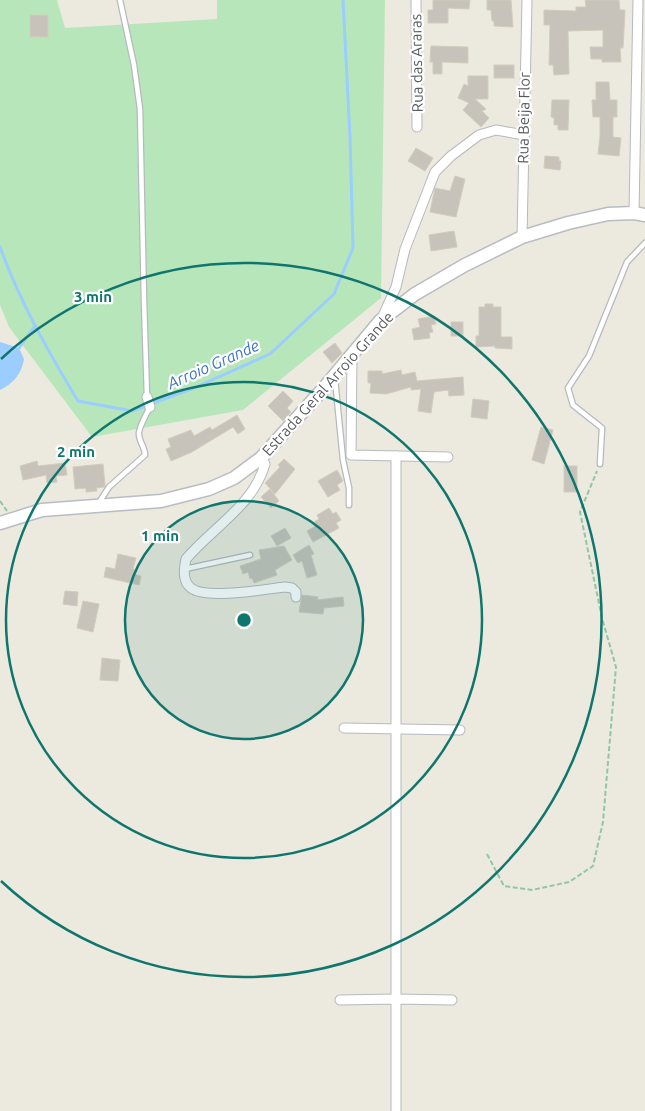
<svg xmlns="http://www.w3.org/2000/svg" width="645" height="1111" font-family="Ubuntu,sans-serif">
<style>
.green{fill:#b8e6bb}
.water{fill:#9bcdff}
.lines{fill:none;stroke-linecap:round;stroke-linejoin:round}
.stream{stroke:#9bcdff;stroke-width:3}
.building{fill:#c7c3bb;stroke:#d1ccbc}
.lane-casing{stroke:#b6b9be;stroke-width:7}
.street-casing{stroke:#b6b9be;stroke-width:11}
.secondary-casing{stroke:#b9bcc4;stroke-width:15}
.path{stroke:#91c6a4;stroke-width:2;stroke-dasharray:5 2.5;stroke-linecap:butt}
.lane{stroke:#fff;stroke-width:4.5}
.street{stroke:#fff;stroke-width:9}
.secondary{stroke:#fff;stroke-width:12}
.ring{fill:none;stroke:#0f766e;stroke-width:2.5}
.labels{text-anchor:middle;stroke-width:4.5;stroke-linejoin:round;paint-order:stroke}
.street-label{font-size:15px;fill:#575b60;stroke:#fff}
.water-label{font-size:16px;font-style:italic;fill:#3874c8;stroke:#fff}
.centre{fill:#0f766e;stroke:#fff;stroke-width:2.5}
.ring-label{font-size:15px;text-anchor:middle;font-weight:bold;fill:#0f766e;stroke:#fff;stroke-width:4.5;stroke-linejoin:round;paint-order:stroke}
</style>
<rect width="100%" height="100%" fill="#eceade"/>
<polygon class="green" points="0,0 57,0 65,28 217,19 217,0 385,0 381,298 243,410 92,437 9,327 0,305"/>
<path class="water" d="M0 342 19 348 24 359C22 373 13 384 0 390Z"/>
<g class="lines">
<g class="stream">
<path d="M0 247C20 302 48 351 78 401L132 411 194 388 270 354 334 294 353 248 350 137 343 0"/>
<polyline points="19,348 35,326"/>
</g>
</g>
<g class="building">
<polygon points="433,0 470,0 469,9 448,8 448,23 428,23 428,10 433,10"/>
<polygon points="487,0 511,0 513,27 494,26 494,21 492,21 491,10 487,10"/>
<polygon points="585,0 619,0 620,10 625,10 623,48 620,48 621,62 602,62 602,59 591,59 590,47 603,47 603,30 568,31 569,74 554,75 553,65 549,65 550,25 544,25 544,10 576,11 576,7 586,7"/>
<rect x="30" y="15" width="18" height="22"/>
<polygon points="431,46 468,47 468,63 442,62 442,74 433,74 433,62 430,62"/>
<rect x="494" y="65" width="20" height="13"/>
<polygon points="468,76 488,76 488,99 475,99 486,109 482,111 489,118 481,127 463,110 469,103 458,98 464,84 468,86"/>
<polygon points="596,82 609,82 610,100 617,100 617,117 613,117 613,137 621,138 619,156 598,154 600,136 600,117 593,117 592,100 596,100"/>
<polygon points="552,100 569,100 568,130 558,130 558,125 554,125 554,118 551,117"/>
<polygon points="416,148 433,158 425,171 408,161"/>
<polygon points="545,156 559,157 559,161 561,161 560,170 544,168"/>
<polygon points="455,176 465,179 456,217 430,212 435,188 450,191"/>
<polygon points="454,231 457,247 431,251 429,235"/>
<polygon points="485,304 493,304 493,307 501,307 501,337 512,337 512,349 495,348 495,346 476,347 476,336 479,336 479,307 485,307"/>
<polygon points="434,316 436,324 431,325 433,332 429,333 430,338 414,340 412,329 420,327 418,319"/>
<rect x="451" y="322" width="12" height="14"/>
<polygon points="335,343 342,353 332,363 323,352"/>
<polygon points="401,370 402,375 415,372 417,381 463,377 464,395 449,396 448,390 434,392 431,413 418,411 421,389 411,390 411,387 386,394 370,393 371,383 368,383 368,371 382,371 382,374"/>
<polygon points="283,391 293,401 287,408 291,412 283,421 268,406"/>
<polygon points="473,399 489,401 487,419 471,417"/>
<polygon points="237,415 245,429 238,434 233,427 192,452 171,461 166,449 171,447 168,439 191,430 194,436 210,427 212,430"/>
<polygon points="541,427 553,430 544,464 532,460"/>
<polygon points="284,459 295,469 275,494 265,483 280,467 278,465"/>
<polygon points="37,461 38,466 65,463 67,475 56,476 57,482 47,483 46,475 23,480 20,466"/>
<polygon points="103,464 105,485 104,487 96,488 97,491 86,492 86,488 75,489 73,467"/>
<rect x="564" y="466" width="13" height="26"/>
<polygon points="337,470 343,481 337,485 340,490 328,497 318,481"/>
<polygon points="270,489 279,501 271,508 261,497"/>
<polygon points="329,508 333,514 336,512 341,520 336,523 339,528 313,542 307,531 316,526 314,522 319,519 317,515"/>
<polygon points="285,528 291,538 277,546 271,536"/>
<polygon points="309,545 314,554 311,555 317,575 307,578 302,561 298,563 293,555"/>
<polygon points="284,546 292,560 275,570 277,575 254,583 252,578 250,579 248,572 243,574 240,566 261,559 259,550"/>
<polygon points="118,554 136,558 133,569 135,570 134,574 141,576 139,585 104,577 106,567 115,569"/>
<polygon points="65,591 78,592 77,606 63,604"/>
<polygon points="302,595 318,597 317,600 343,597 344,606 324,608 323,614 299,612"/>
<polygon points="83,601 99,604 93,632 77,628"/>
<polygon points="102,658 120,660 118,681 100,680"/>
</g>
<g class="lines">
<defs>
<g id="lane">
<polyline points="120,0 134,65 140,109 144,301 147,397"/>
<polyline points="335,379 343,460 349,488 349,505"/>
<polyline points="600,464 602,428 573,405 568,388 589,356 627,262 645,243"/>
<path d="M98 504 109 487 145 455C145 447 139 442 139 434 138 429 147 413 150 407"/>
<polyline points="185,569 250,555"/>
</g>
<g id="street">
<polyline points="416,0 417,127"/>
<polyline points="634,213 638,0"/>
<polyline points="522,237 527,0"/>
<polyline points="382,318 396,287 405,249 435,172 451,156 479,135 496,130 524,135"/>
<polyline points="352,355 351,455 448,457"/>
<polyline points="147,397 150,407"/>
<polyline points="396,456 396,1111"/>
<path d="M261 458 265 464C253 506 213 527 186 559 184 569 182 581 191 588 206 600 266 589 285 587L292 588 296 592V597"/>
<polyline points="344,728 460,730"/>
<polyline points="340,1000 396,999 452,1000"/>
</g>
<polyline id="secondary" points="0,523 42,510 161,501 209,489 234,478 261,458 323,389 380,321 415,294 465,265 522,237 568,223 608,214 634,213 645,215"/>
</defs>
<use href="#lane" class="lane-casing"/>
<use href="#street" class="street-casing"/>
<use href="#secondary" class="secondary-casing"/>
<g class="path">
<polyline points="0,501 7,511"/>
<polyline points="487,854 504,886 532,890 569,882 593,866 603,822 616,667 602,618 580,512 597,471"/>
</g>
<use href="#lane" class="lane"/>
<use href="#street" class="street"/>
<use href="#secondary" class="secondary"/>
</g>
<circle cx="244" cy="620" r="119" fill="#0f766e" fill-opacity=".12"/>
<g class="ring">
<circle cx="244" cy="620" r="119"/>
<circle cx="244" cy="620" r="238"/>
<path d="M1 359A357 357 0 1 1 1 881"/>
</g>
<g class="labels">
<g class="street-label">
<text transform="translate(417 63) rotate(-91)" y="5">Rua das Araras</text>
<text transform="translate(524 118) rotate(-89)" y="5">Rua Beija Flor</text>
<text transform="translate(328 384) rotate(-48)" y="5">Estrada Geral Arroio Grande</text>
</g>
<g class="water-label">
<text transform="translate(213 364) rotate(-24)" y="6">Arroio Grande</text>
</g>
</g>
<circle cx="244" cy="620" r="8" class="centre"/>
<g class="ring-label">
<text x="93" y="302">3 min</text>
<text x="76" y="457">2 min</text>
<text x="160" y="541">1 min</text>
</g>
</svg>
